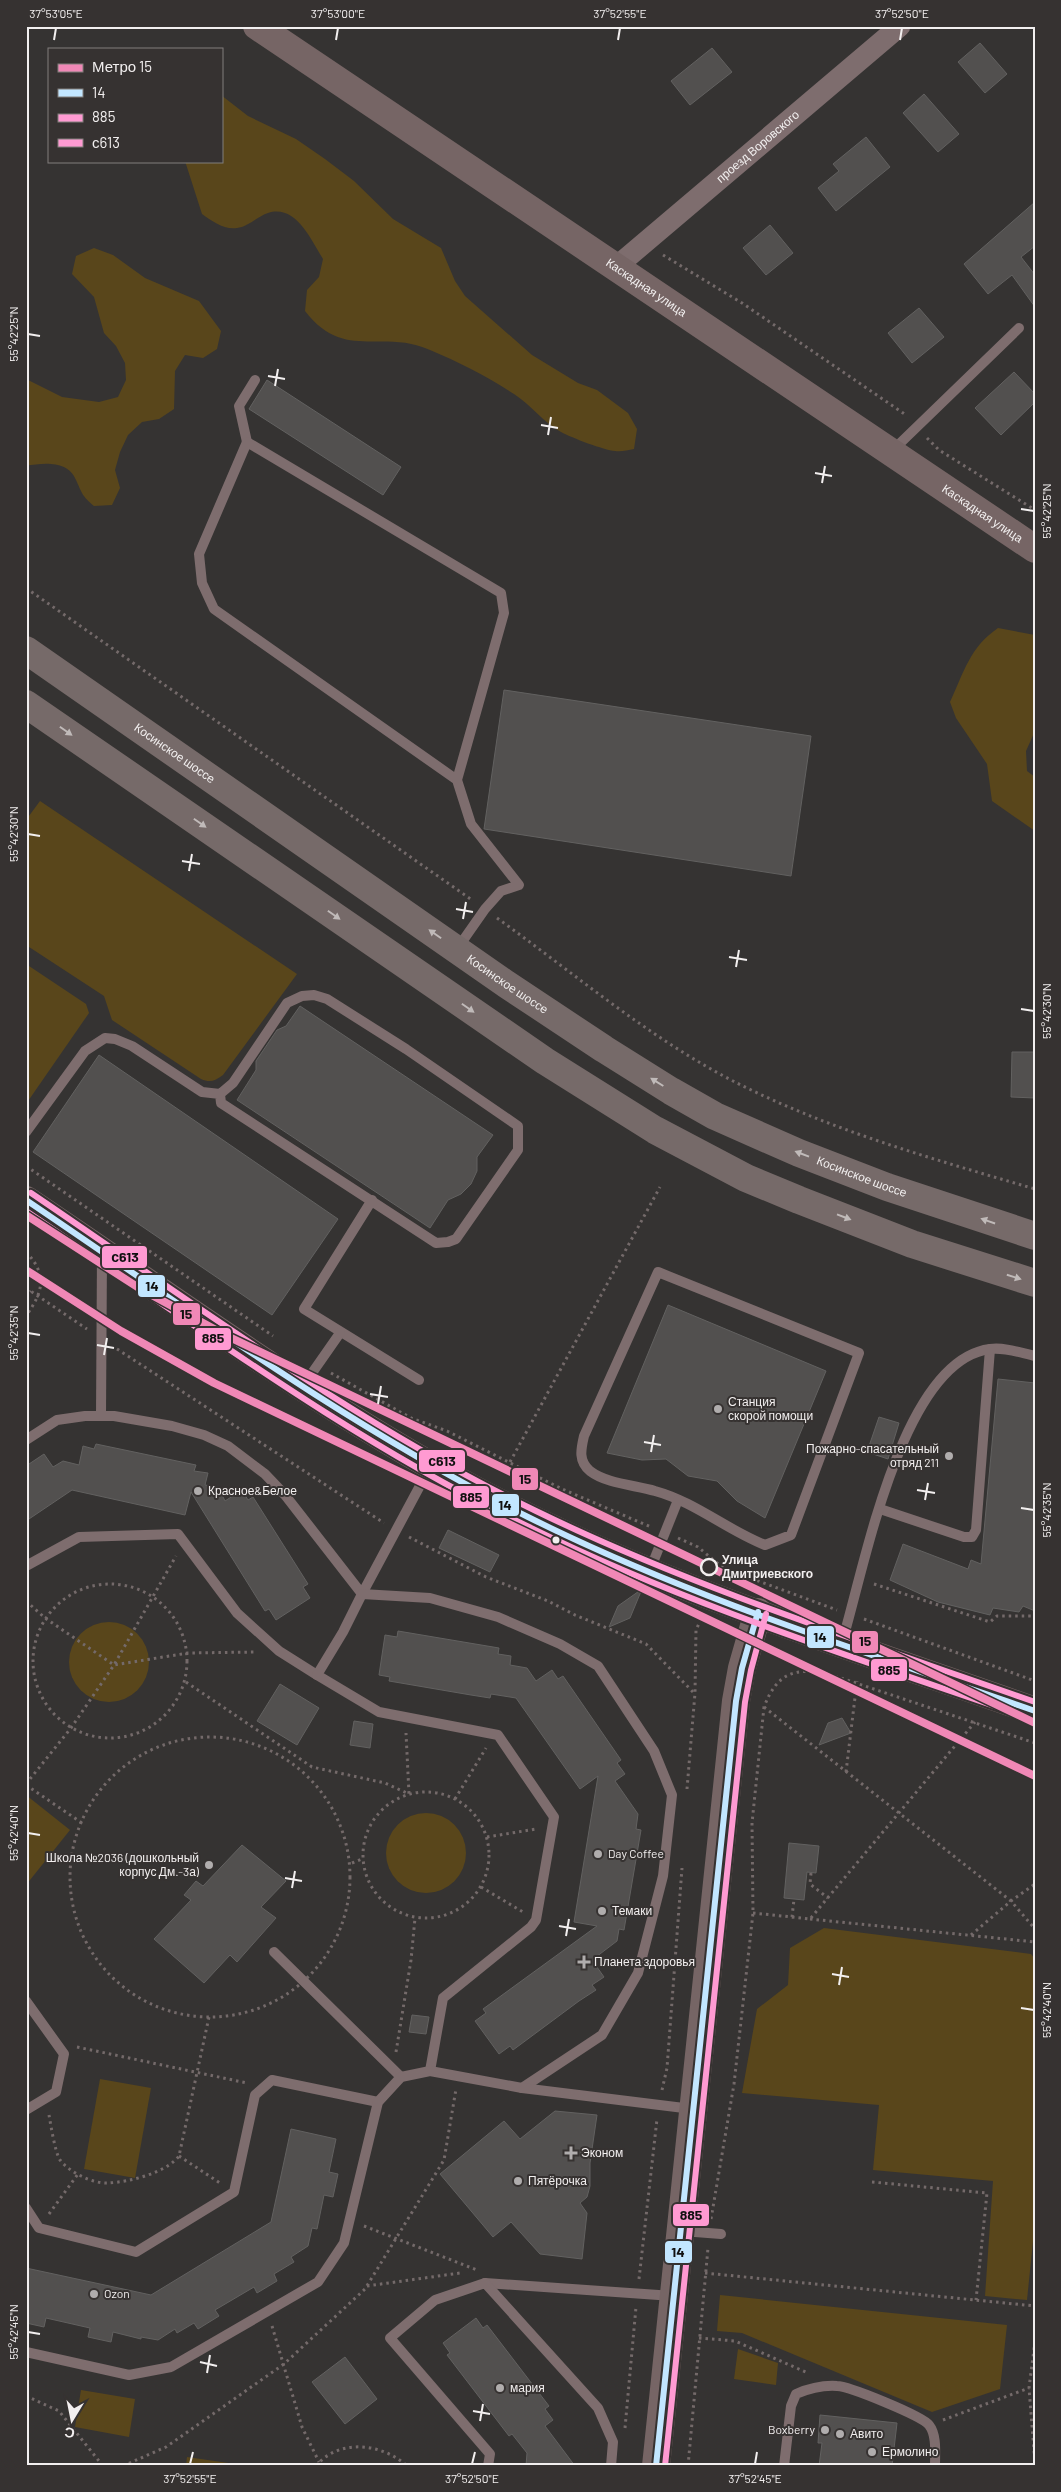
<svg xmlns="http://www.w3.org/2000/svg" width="1061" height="2492" font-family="Barlow,sans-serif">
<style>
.green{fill:#59461b}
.building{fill:#52504f;stroke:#626160}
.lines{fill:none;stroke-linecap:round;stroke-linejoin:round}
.path{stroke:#746a6a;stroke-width:3;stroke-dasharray:2.5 4;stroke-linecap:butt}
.lane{stroke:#7e6d6e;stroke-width:10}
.street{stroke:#7e6d6e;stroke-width:21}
.secondary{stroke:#766565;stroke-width:28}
.highway{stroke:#766a69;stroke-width:28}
.bus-1-casing{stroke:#363231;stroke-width:10}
.bus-2-casing{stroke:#363231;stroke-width:10}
.bus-3-casing{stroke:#363231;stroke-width:10}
.bus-1{stroke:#c2e6ff;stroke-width:6}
.bus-2{stroke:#ff9ad2;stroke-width:6}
.bus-3{stroke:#ff9ad2;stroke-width:6}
.metro-1-casing{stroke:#363231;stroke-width:11}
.metro-1{stroke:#f088b6;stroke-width:8}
.oneway{fill:#c0bab9}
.ticks{fill:none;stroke:#f2efef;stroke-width:2}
.poi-dot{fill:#b0adad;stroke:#363231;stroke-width:2}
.bus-dot{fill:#f2efef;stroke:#363231;stroke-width:2}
.stop-dot{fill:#363231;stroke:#f2efef;stroke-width:2.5}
.labels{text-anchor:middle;stroke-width:4;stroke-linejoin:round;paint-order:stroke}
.street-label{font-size:12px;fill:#f2efef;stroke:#363231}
.poi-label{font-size:12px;fill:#f2efef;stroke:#363231;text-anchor:start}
.stop-label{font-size:12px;font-weight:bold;fill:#f2efef;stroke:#363231;text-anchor:start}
.line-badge{stroke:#363231;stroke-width:2}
.pale-badge-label{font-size:14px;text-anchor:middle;font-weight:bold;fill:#111}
.neatline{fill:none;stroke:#f2efef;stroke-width:2}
.ticks-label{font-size:12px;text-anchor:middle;fill:#f2efef}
</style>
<rect width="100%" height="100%" fill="#353332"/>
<g class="green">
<path d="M221 95 248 116 296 139 325 159 354 181 393 219 441 248 455 281 465 296 532 355 578 383 597 390 628 413 637 429 634 449C628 450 621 452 615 451 604 450 572 438 561 432 544 423 531 405 514 394 488 377 459 362 430 350 382 328 344 362 305 311L307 290 319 277 323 259C311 240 296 204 268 213 258 216 248 227 237 228 224 230 212 221 202 214L185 161H221Z"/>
<path d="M94 248 113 255 145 278 199 301 221 331 217 349 203 358 185 355 175 371 174 409 159 419 142 422 128 435 120 452 115 470 120 488 112 505 94 506C82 496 82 493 76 480 68 460 43 463 26 466V379L62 397 99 402 118 397 126 380 125 363 116 346 104 333 94 297 72 274 76 256Z"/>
<path d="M998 628 1035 635V731L1026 751 1027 771 1035 777V831L992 801 987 764 956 718 950 702C964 672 970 647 998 628Z"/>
<path d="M40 801 297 974 223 1075C215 1081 210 1083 201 1079L112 1020 104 996 26 945V820Z"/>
<polygon points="26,964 86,1004 89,1013 26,1104"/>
<circle cx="109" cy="1662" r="40"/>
<polygon points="26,1795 70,1830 26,1885"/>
<circle cx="426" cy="1853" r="40"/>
<polygon points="824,1928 1031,1954 1035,1959 1035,2222 1027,2300 985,2296 993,2181 873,2170 879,2105 742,2093 757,2009 788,1985 790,1948"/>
<polygon points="100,2079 151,2088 135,2178 84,2169"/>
<polygon points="720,2295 1007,2325 1000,2389 932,2412 742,2333 717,2331"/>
<polygon points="738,2349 778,2363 776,2385 734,2379"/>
<polygon points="81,2390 135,2399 129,2437 75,2427"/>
<polygon points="187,2457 249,2466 186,2466"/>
</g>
<g class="building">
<polygon points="980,43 1007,74 985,93 958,62"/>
<polygon points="712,48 732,72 690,105 671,81"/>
<polygon points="924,94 959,134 938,152 903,113"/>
<polygon points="866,137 890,167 836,211 818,188 839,171 833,164"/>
<polygon points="1035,202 1035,246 1021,257 1035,275 1035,307 1012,275 988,294 964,264"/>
<polygon points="770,225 793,253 766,275 743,248"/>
<polygon points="919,308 944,337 912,363 888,333"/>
<polygon points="1014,372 1035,394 1035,402 1001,435 975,408"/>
<polygon points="267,380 401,467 383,495 249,409"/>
<polygon points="504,690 811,736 791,876 484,829"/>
<polygon points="300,1006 493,1135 477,1157 477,1171 471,1184 461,1194 448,1200 430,1228 237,1100 256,1070 256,1061 277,1030 286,1026"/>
<polygon points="1012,1052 1035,1052 1035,1098 1011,1097"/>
<polygon points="99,1055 338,1219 272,1315 33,1152"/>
<polygon points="668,1305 826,1371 765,1518 737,1501 717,1481 688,1476 666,1459 642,1460 607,1453"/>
<polygon points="998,1379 1035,1383 1035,1611 1023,1606 1019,1612 993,1608 990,1615 938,1602 890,1580 903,1544 968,1569 971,1560 981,1564"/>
<polygon points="879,1417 899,1423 888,1459 867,1452"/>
<polygon points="96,1444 196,1465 194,1471 208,1473 205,1485 218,1487 225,1501 242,1490 248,1500 253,1497 308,1584 303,1587 310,1598 276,1620 269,1609 265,1611 191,1492 185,1515 72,1490 26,1521 26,1466 44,1454 53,1467 63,1461 79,1465 83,1446 94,1449"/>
<polygon points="448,1530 499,1555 490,1572 439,1548"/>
<polygon points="642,1589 630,1618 609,1627 618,1606"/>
<polygon points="398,1631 499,1648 498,1654 511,1656 510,1665 527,1668 536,1681 552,1670 558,1679 563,1676 621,1760 617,1763 625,1774 615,1781 638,1814 636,1829 641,1830 624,1930 619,1929 617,1941 592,1960 604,1977 592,1985 596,1990 579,2001 513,2050 510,2046 499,2054 475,2021 486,2013 483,2009 597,1926 574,1922 598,1776 580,1789 516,1698 491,1694 490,1698 471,1695 389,1681 390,1677 379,1675 385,1635 397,1637"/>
<polygon points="280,1684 319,1708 297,1745 257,1721"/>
<polygon points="842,1718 851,1733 819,1745 828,1723"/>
<polygon points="354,1721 373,1724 370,1748 350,1745"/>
<polygon points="789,1843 819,1846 816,1873 807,1872 804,1900 784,1898"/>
<polygon points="242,1845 286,1881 261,1907 276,1918 237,1962 230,1955 204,1983 154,1939 191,1900 184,1895 196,1881 203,1886"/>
<polygon points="412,2015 429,2017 426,2034 409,2032"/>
<polygon points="555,2111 597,2115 590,2163 590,2186 587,2197 580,2203 587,2213 582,2259 540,2254 511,2222 493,2237 440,2174 504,2121 520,2139"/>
<polygon points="291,2129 336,2139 329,2172 338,2174 333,2197 324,2195 317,2229 312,2228 308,2246 291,2257 294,2262 274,2274 277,2281 257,2293 254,2287 215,2310 219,2316 198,2329 194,2323 177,2333 175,2329 158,2340 141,2337 141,2339 113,2332 111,2342 88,2337 90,2328 46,2318 44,2327 26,2323 26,2268 151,2295 271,2222"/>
<polygon points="476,2318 483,2328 487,2325 549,2406 545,2409 553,2420 545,2426 575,2466 526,2466 527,2453 512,2434 509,2436 447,2355 450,2353 443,2343"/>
<polygon points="345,2357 377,2399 345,2424 312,2382"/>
<polygon points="820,2415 897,2423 892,2466 819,2466 822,2443 818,2443"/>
</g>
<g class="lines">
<g class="path">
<polyline points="663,255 742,303 906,415"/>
<polyline points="927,438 939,450 1035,510"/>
<polyline points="26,588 472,900"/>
<path d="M497 918C575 974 648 1037 733 1081 829 1130 933 1159 1035 1189"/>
<polyline points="26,1166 273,1336"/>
<path d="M26 1252C48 1275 43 1292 26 1316"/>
<polyline points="26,1288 87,1329"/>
<polyline points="26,1297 31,1291"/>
<polyline points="117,1349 384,1523"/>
<polyline points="331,1373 411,1418 447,1431 562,1489 651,1527"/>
<polyline points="510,1462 660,1187"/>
<polyline points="409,1537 486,1577 548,1601 575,1615 646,1644 694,1693"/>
<polyline points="678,1538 698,1547 723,1568 837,1610"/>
<polyline points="874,1584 990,1622 997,1616 1035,1616"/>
<circle cx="110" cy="1661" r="77"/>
<polyline points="26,1601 45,1618 114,1665 176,1556"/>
<polyline points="864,1619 1035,1681"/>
<polyline points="186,1682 312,1767 385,1783 409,1794 406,1733"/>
<polyline points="764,1707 1011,1901 1035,1929"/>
<circle cx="210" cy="1877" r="140"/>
<polyline points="846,1772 857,1681"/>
<polyline points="26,1784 71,1728 114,1665 188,1653 257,1652"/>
<polyline points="26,1785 82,1823"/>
<polyline points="687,1789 695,1693 696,1630 702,1617"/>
<circle cx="426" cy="1855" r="63"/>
<polyline points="455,1799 486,1748"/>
<polyline points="487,1837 536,1829"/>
<polyline points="352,1863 362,1859"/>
<polyline points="811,1873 810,1884 828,1898"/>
<polyline points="481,1887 523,1912"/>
<polyline points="753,1913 792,1917 794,1899"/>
<polyline points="792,1917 810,1919 975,1722"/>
<polyline points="810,1919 1035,1942"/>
<polyline points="971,1935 1011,1901 1035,1884"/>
<polyline points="77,2047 247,2083"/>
<polyline points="396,2052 411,1960 415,1918"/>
<polyline points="662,2090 667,2068 682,1868"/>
<path d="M49 2115C51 2126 55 2152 60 2160 69 2172 93 2184 108 2183 129 2182 166 2173 179 2156L209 2017"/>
<polyline points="179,2156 220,2183"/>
<polyline points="872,2182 987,2193 976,2300"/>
<polyline points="49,2214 78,2174"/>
<path d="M711 2219 734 2084 753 1913 752 1823 764 1707C777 1673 794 1667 829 1674L1035 1743"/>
<polyline points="364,2226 477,2270"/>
<polyline points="705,2273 1035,2306"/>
<polyline points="639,2279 657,2119"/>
<polyline points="367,2286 460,2273"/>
<polyline points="272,2326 302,2427 319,2462"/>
<polyline points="699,2338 735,2341 808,2373"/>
<polyline points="1035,2341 1029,2388 1035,2464"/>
<polyline points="26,2396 59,2411 103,2466"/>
<polyline points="943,2420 1029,2388"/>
<polyline points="625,2428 636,2307"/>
<polyline points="123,2466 166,2447 284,2364 365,2289 444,2160 456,2089"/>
<path d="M316 2466C339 2438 382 2443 407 2466"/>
<polyline points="688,2466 708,2248"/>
</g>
<g class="lane">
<polyline points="247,442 239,406 255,380"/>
<polyline points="892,451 1019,328"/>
<polyline points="457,780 504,613 501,593 247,442 199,554 202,583 214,609 457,780 471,824 519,885 501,891 485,909 457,949"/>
<polyline points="26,1132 85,1051 105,1038 115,1039 132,1046 202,1092 220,1094 233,1083 287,1003 302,996 314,995 327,999 406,1049 518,1126 518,1150 456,1239 448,1242 436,1243 221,1103 220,1094"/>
<polyline points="372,1200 304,1309 419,1380"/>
<path d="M658 1272 859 1353 791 1535 765 1545C727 1530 695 1502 655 1491 635 1485 607 1484 590 1471 578 1461 581 1449 584 1436Z"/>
<polyline points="303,1386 340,1333"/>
<polyline points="101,1416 102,1254"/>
<polyline points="26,1440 57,1420 85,1416 114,1416 172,1426 204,1435 228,1446 265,1474 285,1495 362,1594 430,1467"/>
<polyline points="880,1509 964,1537 972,1537 976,1530 990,1349"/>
<polyline points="26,1566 79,1537 178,1534 237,1613 279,1651 317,1675"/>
<polyline points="650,1570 678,1500"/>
<path d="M842 1642C864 1571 901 1360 990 1349 1005 1347 1021 1353 1035 1356"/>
<polyline points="274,1952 401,2077"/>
<polyline points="26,2001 64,2054 56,2092 26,2110"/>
<polyline points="430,2071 443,1998 531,1927 536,1920 554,1817 498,1735 379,1712 317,1675 343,1632 362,1594 430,1598 498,1617 560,1644 598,1666 654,1751 672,1795 663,1876 638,1973 602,2035 522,2088"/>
<polyline points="26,2208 39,2228 136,2252 234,2192 255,2095 272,2080 378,2102"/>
<polyline points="682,2231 721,2234"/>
<polyline points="485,2283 673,2296"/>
<polyline points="26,2352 129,2375 171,2367 318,2282 344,2243 378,2102 401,2077 430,2071 522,2088 692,2109"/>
<polyline points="488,2466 490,2454 390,2338 435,2300 485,2283 598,2408 613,2442 611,2466"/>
<path d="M784 2466 791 2406 796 2394C810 2388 822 2385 837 2386 849 2386 922 2416 929 2425 937 2435 935 2453 935 2466"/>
</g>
<path class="street" id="s1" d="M616 267 900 26"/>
<g class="secondary">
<path id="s2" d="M257 26 1035 549"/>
<path d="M26 1200C170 1296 310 1400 462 1483 642 1582 842 1643 1035 1711"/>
<polyline points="656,2466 736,1701 742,1668 758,1612"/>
</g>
<g class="highway">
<path id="s3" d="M26 650 506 984 604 1049 671 1091 715 1116 799 1153 887 1187 1035 1236"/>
<polyline points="26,704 545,1061 655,1130 746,1178 799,1200 912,1244 1035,1283"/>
</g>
<defs>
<g id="bus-1">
<path d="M26 1200C190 1311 351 1428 528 1517 690 1598 865 1652 1035 1711"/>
<polyline points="656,2466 736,1701 742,1668 758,1612"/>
</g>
<g id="bus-2">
<path d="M26 1211C190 1321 349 1440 527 1526 689 1606 862 1660 1032 1719"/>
<polyline points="665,2466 745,1702 751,1670 766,1614"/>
</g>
<path id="bus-3" d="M31 1193C195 1304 356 1424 536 1511 696 1589 867 1643 1035 1702"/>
</defs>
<use href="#bus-1" class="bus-1-casing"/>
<use href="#bus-2" class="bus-2-casing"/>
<use href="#bus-3" class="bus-3-casing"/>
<use href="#bus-1" class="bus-1"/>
<use href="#bus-2" class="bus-2"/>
<use href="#bus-3" class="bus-3"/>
<defs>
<g id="metro-1">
<polyline points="26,1215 139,1288 225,1335 1035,1723"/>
<polyline points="26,1270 121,1331 214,1383 1035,1776"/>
</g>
</defs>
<use href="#metro-1" class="metro-1-casing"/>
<use href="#metro-1" class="metro-1"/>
</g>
<defs><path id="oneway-solid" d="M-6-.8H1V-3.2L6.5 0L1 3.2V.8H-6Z" transform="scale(1.25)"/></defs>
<g class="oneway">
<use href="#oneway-solid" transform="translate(66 731) rotate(35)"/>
<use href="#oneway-solid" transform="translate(200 823) rotate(35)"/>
<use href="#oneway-solid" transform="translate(334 915) rotate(35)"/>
<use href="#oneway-solid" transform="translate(435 934) rotate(-145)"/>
<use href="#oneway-solid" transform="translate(468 1008) rotate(35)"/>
<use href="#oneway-solid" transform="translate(657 1082) rotate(-148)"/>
<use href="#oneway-solid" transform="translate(802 1154) rotate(-159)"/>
<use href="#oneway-solid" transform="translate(844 1217) rotate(21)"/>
<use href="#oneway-solid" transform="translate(988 1221) rotate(-161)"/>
<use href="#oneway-solid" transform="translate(1014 1277) rotate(17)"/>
</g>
<path class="ticks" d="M54 40 56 28M336 40 338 28M618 40 620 28M900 40 902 28M28 334 40 336M268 376 285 379M275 386 278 369M541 425 558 428M548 435 551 417M815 473 832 476M822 483 825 466M1021 509 1034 511M28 834 40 836M182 861 200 864M189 871 192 854M456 909 473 912M463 919 466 902M729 957 747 960M736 967 739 950M1021 1009 1034 1011M28 1333 40 1335M97 1345 114 1348M104 1355 107 1338M370 1394 388 1397M378 1404 381 1386M644 1442 661 1445M651 1452 654 1435M917 1490 935 1493M925 1500 928 1483M1021 1508 1034 1510M28 1833 40 1835M285 1878 302 1881M292 1888 295 1871M559 1926 576 1929M566 1936 569 1919M832 1974 849 1977M839 1985 842 1967M1021 2008 1034 2010M28 2332 40 2334M200 2362 217 2366M207 2373 210 2355M473 2411 490 2414M480 2421 483 2404M190 2464 193 2452M472 2464 475 2452M755 2464 757 2452"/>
<g class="poi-dot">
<circle cx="718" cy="1409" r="5"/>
<circle cx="949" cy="1456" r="5"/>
<circle cx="198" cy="1491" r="5"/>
<circle cx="598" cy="1854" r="5"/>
<circle cx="209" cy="1865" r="5"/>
<circle cx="602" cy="1911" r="5"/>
<path d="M581.5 1954.5h5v5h5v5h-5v5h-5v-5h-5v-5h5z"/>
<path d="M568.5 2145.5h5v5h5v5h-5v5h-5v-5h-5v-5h5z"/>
<circle cx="518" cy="2181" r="5"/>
<circle cx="94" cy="2294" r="5"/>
<circle cx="500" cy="2388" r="5"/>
<circle cx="825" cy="2430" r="5"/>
<circle cx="840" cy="2434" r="5"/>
<circle cx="872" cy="2452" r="5"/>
</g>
<circle class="bus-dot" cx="556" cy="1540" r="4.5"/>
<circle class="stop-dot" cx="709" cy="1567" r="8"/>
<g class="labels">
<g class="street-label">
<text dy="4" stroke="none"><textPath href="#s1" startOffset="186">проезд Воровского</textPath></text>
<text dy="4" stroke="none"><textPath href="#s2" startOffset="469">Каскадная улица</textPath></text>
<text dy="4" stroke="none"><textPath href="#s2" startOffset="874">Каскадная улица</textPath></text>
<text dy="4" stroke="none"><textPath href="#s3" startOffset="181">Косинское шоссе</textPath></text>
<text dy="4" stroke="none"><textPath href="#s3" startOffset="586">Косинское шоссе</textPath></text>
<text dy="4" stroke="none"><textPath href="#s3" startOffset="991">Косинское шоссе</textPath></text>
</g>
<g class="poi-label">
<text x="728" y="1406">Станция<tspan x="728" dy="14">скорой помощи</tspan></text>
<text x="939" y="1453" text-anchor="end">Пожарно-спасательный<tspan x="939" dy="14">отряд 211</tspan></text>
<text x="208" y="1495">Красное&amp;Белое</text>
<text x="608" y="1858">Day Coffee</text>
<text x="199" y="1862" text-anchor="end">Школа №2036 (дошкольный<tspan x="199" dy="14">корпус Дм.-3а)</tspan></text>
<text x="612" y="1915">Темаки</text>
<text x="594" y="1966">Планета здоровья</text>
<text x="581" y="2157">Эконом</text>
<text x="528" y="2185">Пятёрочка</text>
<text x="104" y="2298">Ozon</text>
<text x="510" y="2392">мария</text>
<text x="815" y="2434" text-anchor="end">Boxberry</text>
<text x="850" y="2438">Авито</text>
<text x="882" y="2456">Ермолино</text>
</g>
<g class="stop-label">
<text x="722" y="1564">Улица<tspan x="722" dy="14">Дмитриевского</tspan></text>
</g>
</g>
<g class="line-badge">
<rect x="101" y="1245" width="47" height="24" rx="5" fill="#ff9ad2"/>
<rect x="137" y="1274" width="29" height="24" rx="5" fill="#c2e6ff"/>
<rect x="172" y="1302" width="29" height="24" rx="5" fill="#f088b6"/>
<rect x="194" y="1327" width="38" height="24" rx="5" fill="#ff9ad2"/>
<rect x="418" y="1449" width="48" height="24" rx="5" fill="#ff9ad2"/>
<rect x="511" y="1467" width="28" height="24" rx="5" fill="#f088b6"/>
<rect x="452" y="1485" width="38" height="24" rx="5" fill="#ff9ad2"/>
<rect x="491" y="1493" width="29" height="24" rx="5" fill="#c2e6ff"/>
<rect x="806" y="1625" width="29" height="24" rx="5" fill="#c2e6ff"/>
<rect x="851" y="1630" width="28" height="24" rx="5" fill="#f088b6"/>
<rect x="870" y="1658" width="38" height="24" rx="5" fill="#ff9ad2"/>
<rect x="672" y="2203" width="38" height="24" rx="5" fill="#ff9ad2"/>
<rect x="664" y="2240" width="29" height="24" rx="5" fill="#c2e6ff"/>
</g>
<g class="pale-badge-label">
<text x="125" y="1262">с613</text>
<text x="152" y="1291">14</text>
<text x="186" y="1319">15</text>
<text x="213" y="1343">885</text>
<text x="442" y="1466">с613</text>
<text x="525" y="1484">15</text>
<text x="471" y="1502">885</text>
<text x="505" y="1510">14</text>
<text x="820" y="1642">14</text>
<text x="865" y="1646">15</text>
<text x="889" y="1675">885</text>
<text x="691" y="2220">885</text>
<text x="678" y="2257">14</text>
</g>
<rect width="1061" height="2492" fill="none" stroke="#363231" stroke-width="55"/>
<rect x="48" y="48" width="175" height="115" fill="#363231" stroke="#817e7d"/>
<rect x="58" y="64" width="25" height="8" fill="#f088b6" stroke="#817e7d"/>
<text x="92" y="72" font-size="15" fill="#f2efef">Метро 15</text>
<rect x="58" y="89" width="25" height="8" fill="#c2e6ff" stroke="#817e7d"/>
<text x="92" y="98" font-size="15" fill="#f2efef">14</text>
<rect x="58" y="114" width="25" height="8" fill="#ff9ad2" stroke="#817e7d"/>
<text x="92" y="122" font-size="15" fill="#f2efef">885</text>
<rect x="58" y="139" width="25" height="8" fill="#ff9ad2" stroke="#817e7d"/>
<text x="92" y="148" font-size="15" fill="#f2efef">с613</text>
<g transform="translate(72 2420) rotate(190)" stroke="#363231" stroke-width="4" paint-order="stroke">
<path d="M0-4L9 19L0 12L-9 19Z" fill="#f2efef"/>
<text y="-8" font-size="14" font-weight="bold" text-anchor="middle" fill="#f2efef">С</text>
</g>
<rect x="28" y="28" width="1006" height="2436" class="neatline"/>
<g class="ticks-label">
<text x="56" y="18">37°53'05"E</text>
<text x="338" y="18">37°53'00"E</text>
<text x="620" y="18">37°52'55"E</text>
<text x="902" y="18">37°52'50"E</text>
<text transform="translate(14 334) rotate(-90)" y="4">55°42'25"N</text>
<text transform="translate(1047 511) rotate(-90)" y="4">55°42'25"N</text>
<text transform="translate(14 834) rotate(-90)" y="4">55°42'30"N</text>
<text transform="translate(1047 1011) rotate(-90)" y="4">55°42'30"N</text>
<text transform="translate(14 1333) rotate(-90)" y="4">55°42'35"N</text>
<text transform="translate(1047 1510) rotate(-90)" y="4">55°42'35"N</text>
<text transform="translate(14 1833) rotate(-90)" y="4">55°42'40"N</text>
<text transform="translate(1047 2010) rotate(-90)" y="4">55°42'40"N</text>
<text transform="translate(14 2332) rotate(-90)" y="4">55°42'45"N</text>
<text x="190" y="2483">37°52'55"E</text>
<text x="472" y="2483">37°52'50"E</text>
<text x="755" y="2483">37°52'45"E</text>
</g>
</svg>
